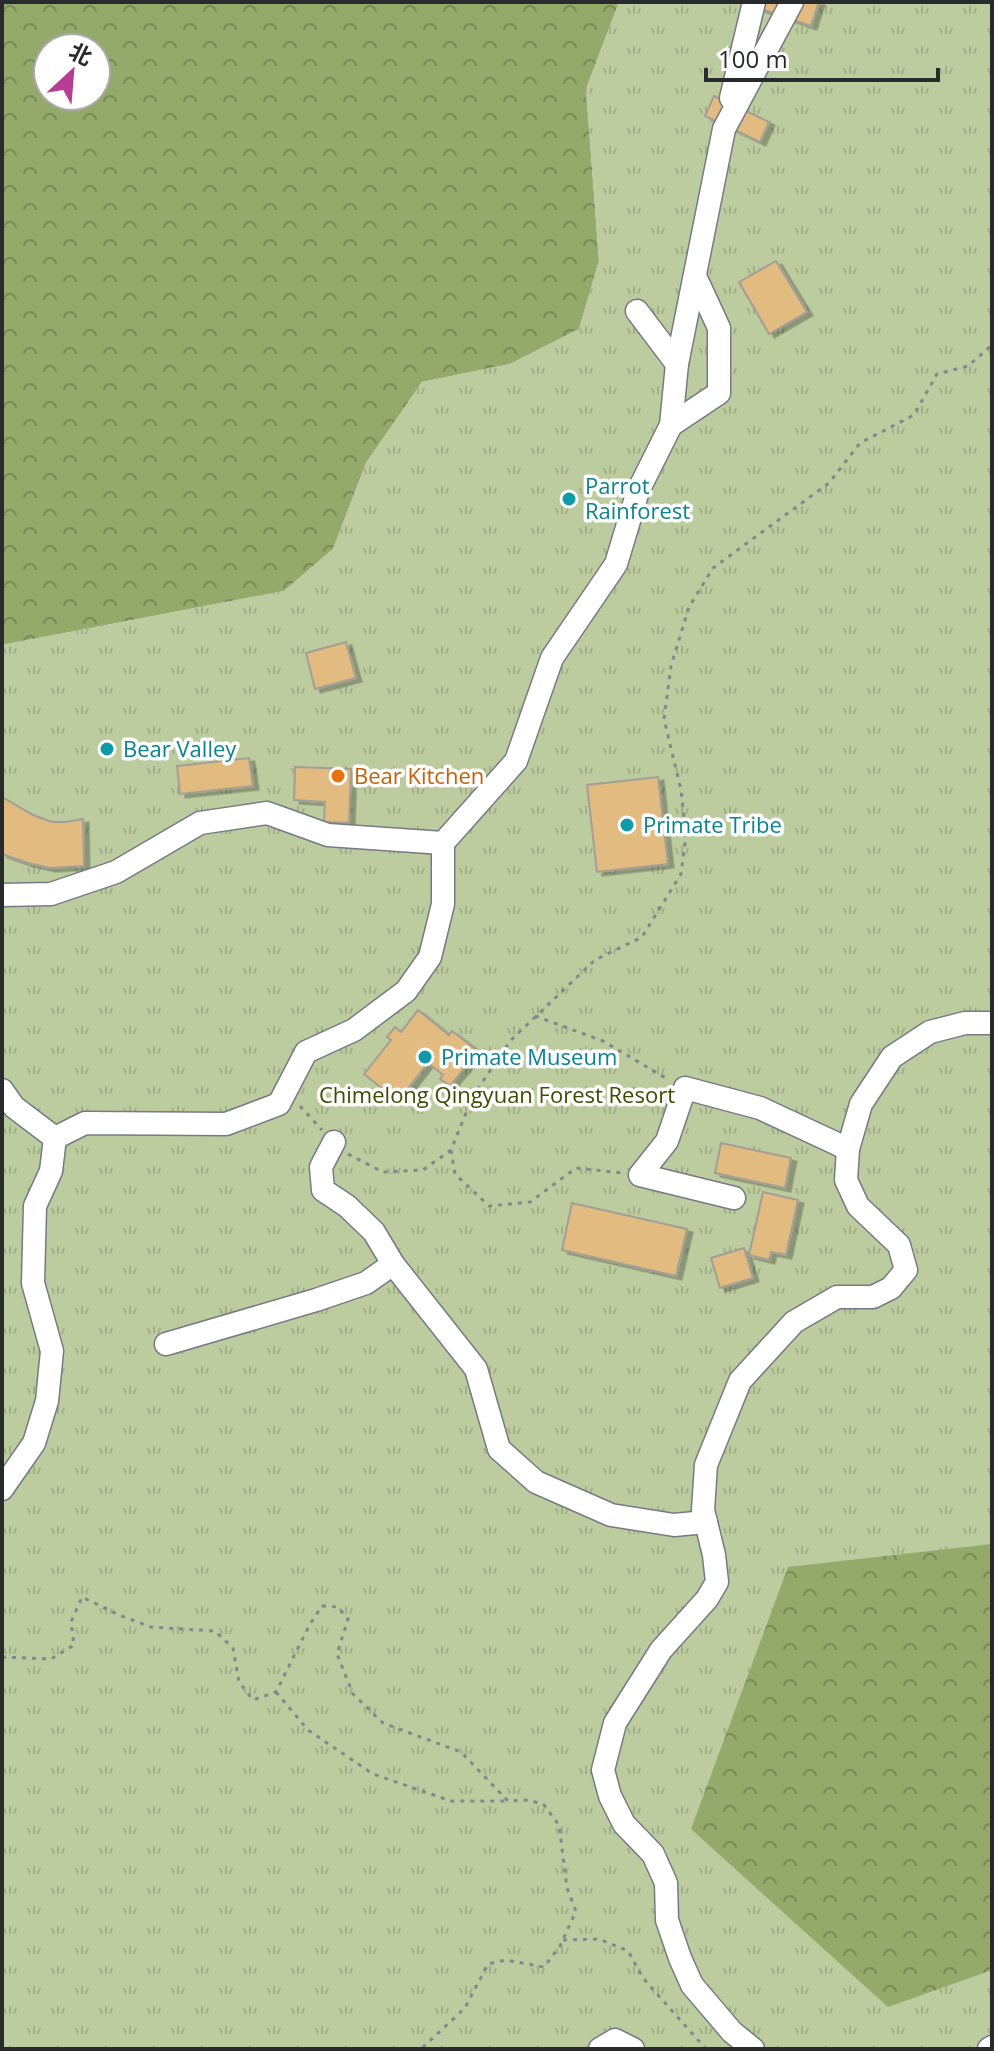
<svg xmlns="http://www.w3.org/2000/svg" width="994" height="2051" font-family="'Open Sans','Noto Sans SC',sans-serif">
<style>
.forest{fill:url(#forest-crowns);fill-rule:evenodd}
.park{fill:url(#park-tufts)}
.building{fill:#e2bb80;stroke:#a39e96;stroke-width:2;filter:url(#shadow)}
.lines{fill:none;stroke-linecap:round;stroke-linejoin:round}
.minor-casing{stroke:#757b82;stroke-width:25}
.path{stroke:#84888e;stroke-width:3;stroke-dasharray:4 6;stroke-linecap:butt}
.minor{stroke:#fff;stroke-width:22}
.culture-dot{fill:#0f9aa8;stroke:#fff;stroke-width:3}
.food-dot{fill:#e8710a;stroke:#fff;stroke-width:3}
.labels{text-anchor:middle;stroke-width:7;stroke-linejoin:round;paint-order:stroke}
.culture-label{font-size:22px;fill:#0d838f;stroke:#fff;text-anchor:start}
.food-label{font-size:22px;fill:#c56008;stroke:#fff;text-anchor:start}
.park-label{font-size:22px;fill:#3b4d02;stroke:#fff}
</style>
<defs>
<pattern id="forest-crowns" width="20" height="18" patternUnits="userSpaceOnUse" patternTransform="scale(2)"><rect width="20" height="18" fill="#94a96a"/><path d="M2 6a3 3 0 1 1 6 0M12 15a3 3 0 1 1 6 0" fill="none" stroke="#798a58"/></pattern>
<pattern id="park-tufts" width="24" height="20" patternUnits="userSpaceOnUse" patternTransform="scale(2)"><rect width="24" height="20" fill="#bccc9f"/><path d="M3 7l-1-3M5 7V3M7 7l1-3M15 17l-1-3M17 17v-4M19 17l1-3" fill="none" stroke="#a2af89"/></pattern>
<filter id="shadow"><feDropShadow dx="5.5" dy="3.5" stdDeviation="0" flood-color="#0004"/></filter>
</defs>
<rect width="100%" height="100%" fill="#dfe5ed"/>
<g class="forest">
<path d="M2 2H619L586 89 599 261 579 329 510 364 422 382 366 463 333 549 284 591 2 645ZM48 48H96V96H48Z"/>
<polygon points="992,1037 992,2049 805,2024 2,1523"/>
</g>
<polygon class="park" points="619,2 992,2 992,1544 788,1567 691,1829 888,2007 992,1970 992,2049 2,2049 2,645 284,591 333,549 366,463 422,382 510,364 579,329 599,260 586,89"/>
<g class="building">
<polygon points="741,2 819,2 811,26"/>
<polygon points="714,96 769,122 760,142 705,116"/>
<polygon points="776,261 807,312 769,334 739,282"/>
<polygon points="346,642 356,678 315,689 306,653"/>
<polygon points="249,758 253,786 180,794 177,766"/>
<polygon points="295,767 351,769 349,823 324,822 325,802 294,800"/>
<polygon points="658,777 668,864 597,872 587,785"/>
<polygon points="2,797 33,815 52,822 66,822 83,819 84,866 50,868 28,863 2,854"/>
<polygon points="418,1010 449,1035 452,1031 478,1051 450,1086 440,1079 443,1075 428,1063 398,1101 364,1074 391,1040 387,1037 395,1027 401,1032"/>
<polygon points="721,1143 791,1158 785,1188 715,1173"/>
<polygon points="763,1192 798,1200 786,1255 771,1252 769,1260 749,1255"/>
<polygon points="572,1203 687,1229 676,1276 562,1250"/>
<polygon points="744,1248 753,1278 720,1288 711,1258"/>
</g>
<g class="lines">
<defs>
<g id="minor">
<polyline points="731,98 754,2"/>
<polyline points="637,311 677,364"/>
<polyline points="671,425 719,393 719,328 695,276"/>
<polyline points="2,895 51,894 116,872 200,823 267,813 328,835 443,843 516,761 552,658 616,564 638,491 671,425 677,364 724,129 792,2"/>
<polyline points="2,1090 14,1107 55,1138"/>
<polyline points="334,1142 321,1167 323,1190 347,1206 374,1232 393,1264"/>
<polyline points="734,1198 640,1175 667,1141 685,1088 760,1108 848,1149"/>
<polyline points="166,1344 316,1300 366,1283 393,1264 476,1369 499,1449 536,1482 611,1515 674,1525 706,1522"/>
<polyline points="2,1489 34,1443 47,1401 52,1351 33,1283 35,1206 51,1171 55,1138 85,1123 226,1124 279,1104 306,1052 354,1030 406,991 430,957 443,904 443,843"/>
<polyline points="600,2049 615,2040 633,2049"/>
<polyline points="753,2049 732,2032 692,1985 680,1958 667,1920 666,1883 653,1854 624,1824 610,1796 603,1770 615,1723 661,1650 707,1599 717,1582 714,1555 703,1510 706,1465 740,1381 794,1322 837,1297 873,1297 891,1288 906,1270 899,1245 858,1206 846,1180 848,1149 861,1104 892,1057 930,1032 965,1023 992,1023"/>
<polyline points="989,2049 992,2047"/>
</g>
</defs>
<use href="#minor" class="minor-casing"/>
<g class="path">
<polyline points="535,1016 603,1041 669,1080"/>
<polyline points="300,1106 322,1130"/>
<polyline points="451,1150 455,1174 489,1206 530,1202 576,1168 623,1173"/>
<polyline points="348,1154 383,1172 423,1170 451,1150 473,1096 511,1040 595,960 642,937 681,874 686,835 681,790 664,719 671,666 689,607 713,568 829,483 860,443 914,415 937,374 968,366 992,345"/>
<polyline points="2,1657 51,1659 74,1645 71,1622 82,1597 119,1615 151,1627 215,1631 233,1648 239,1682 253,1700 276,1692 310,1624 322,1606 338,1607 348,1619 337,1654 353,1694 383,1723 461,1752 508,1801 529,1800 544,1805 559,1825 567,1888 576,1911 560,1946 544,1967 506,1960 488,1964 465,2008 421,2049"/>
<polyline points="276,1692 308,1730 373,1774 451,1801 508,1801"/>
<polyline points="563,1940 599,1939 628,1951 643,1978 706,2049"/>
</g>
<use href="#minor" class="minor"/>
</g>
<g class="culture-dot">
<circle cx="569" cy="499" r="8"/>
<circle cx="107" cy="749" r="8"/>
<circle cx="627" cy="825" r="8"/>
<circle cx="425" cy="1057" r="8"/>
</g>
<circle class="food-dot" cx="338" cy="776" r="8"/>
<g class="labels">
<g class="culture-label">
<text x="585" y="494">Parrot<tspan x="585" dy="25">Rainforest</tspan></text>
<text x="123" y="757">Bear Valley</text>
<text x="643" y="833">Primate Tribe</text>
<text x="441" y="1065">Primate Museum</text>
</g>
<g class="food-label">
<text x="354" y="784">Bear Kitchen</text>
</g>
<g class="park-label">
<text x="497" y="1103">Chimelong Qingyuan Forest Resort</text>
</g>
</g>
<rect width="994" height="2051" fill="none" stroke="#282b2e" stroke-width="8"/>
<g transform="translate(72 72) rotate(26)"><circle r="38" fill="#ffffff" stroke="#a9aaab" stroke-width="2"/>
<path d="M0-6L14 30L0 20L-14 30Z" fill="#b63e92"/>
<text y="-12" font-size="22" font-weight="bold" text-anchor="middle" fill="#282b2e">北</text>
</g>
<path d="M706 68v12h232v-12" fill="none" stroke="#282b2e" stroke-width="4"/>
<text x="718" y="68" font-size="24" fill="#282b2e" stroke="#ffffff" stroke-width="6" paint-order="stroke">100 m</text>
</svg>
